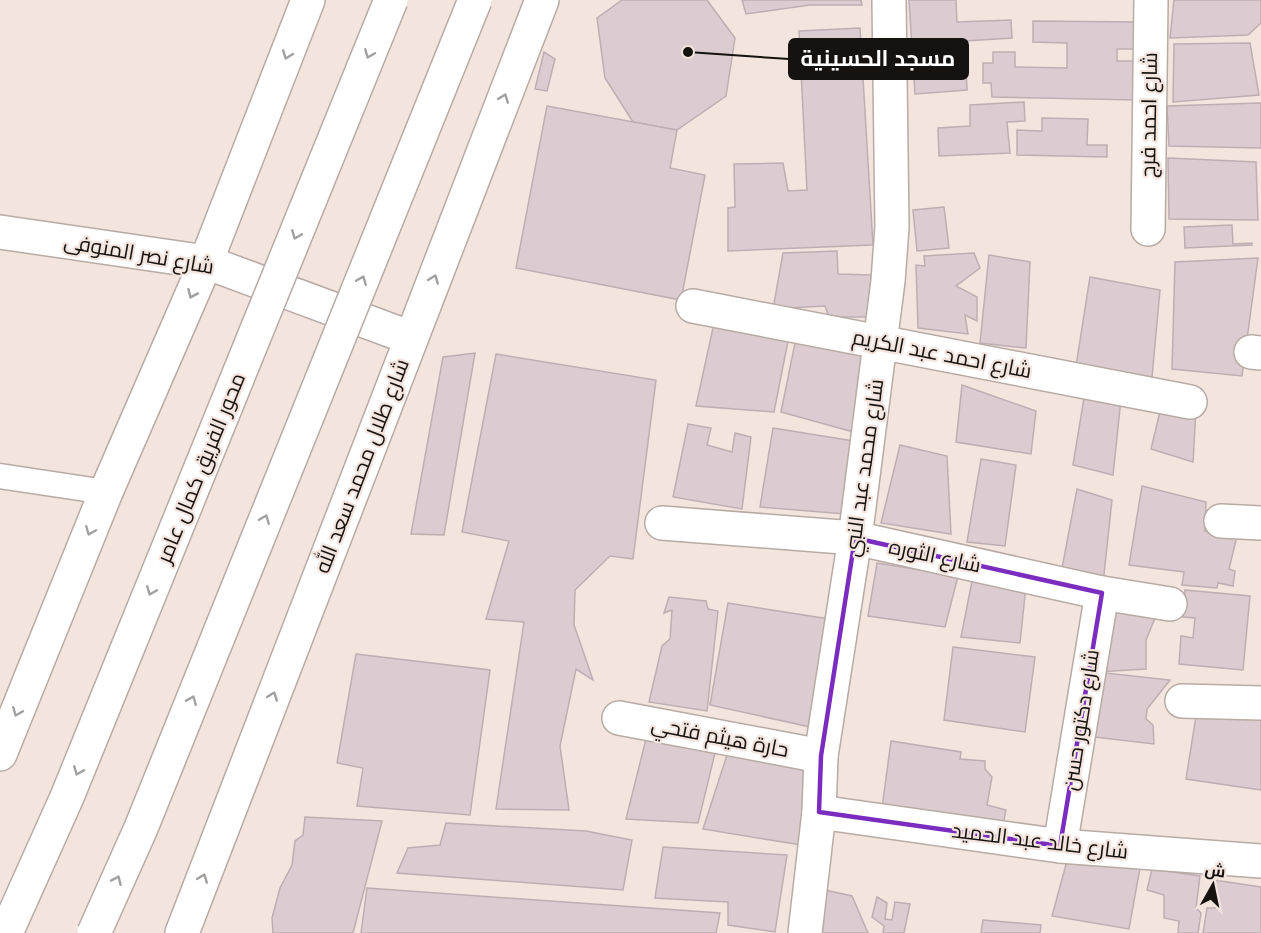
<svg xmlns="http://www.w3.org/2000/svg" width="1261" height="933" font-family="'Open Sans',Cairo,sans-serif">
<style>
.building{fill:#dcccd2;stroke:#bdaeb3;stroke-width:1.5}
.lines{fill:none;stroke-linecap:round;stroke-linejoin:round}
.lane-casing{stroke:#b8aaa4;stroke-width:27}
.street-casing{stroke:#b8aaa4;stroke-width:36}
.secondary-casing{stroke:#b8aaa4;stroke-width:36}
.lane{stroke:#fff;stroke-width:24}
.street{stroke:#fff;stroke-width:33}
.secondary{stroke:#fff;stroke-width:33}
.highway-bridge-casing{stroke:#b8aaa4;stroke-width:36;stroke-linecap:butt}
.highway-bridge{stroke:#fff;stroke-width:33}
.oneway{stroke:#a2a09f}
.marked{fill:none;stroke:#7b2cbf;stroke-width:4.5;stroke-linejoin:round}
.labels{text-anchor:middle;stroke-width:4.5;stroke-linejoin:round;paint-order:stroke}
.street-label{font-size:21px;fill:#16120f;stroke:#f3e4de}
.leader{fill:none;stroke:#16120f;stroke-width:2}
.callout-dot{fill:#16120f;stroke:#f3e4de;stroke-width:2}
.callout{fill:#16120f;stroke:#16120f;stroke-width:2}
.callout-label{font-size:22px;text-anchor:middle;font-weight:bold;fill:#fff}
</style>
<rect width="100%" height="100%" fill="#f3e4de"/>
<g class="building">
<polygon points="622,0 707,0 735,38 726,96 677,130 633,122 605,78 597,18"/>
<polygon points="742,0 861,0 862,5 810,5 746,14"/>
<polygon points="909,0 956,0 957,22 1011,20 1012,38 965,41 967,90 915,94"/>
<polygon points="1174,0 1261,0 1261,23 1248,35 1170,38"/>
<polygon points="1033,21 1137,22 1137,49 1117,49 1117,61 1138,61 1138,100 992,97 991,83 983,83 983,63 993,63 993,52 1015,52 1015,67 1067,68 1067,43 1033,42"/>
<polygon points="860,28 873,245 728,251 728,208 735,207 734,164 783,163 788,191 807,190 799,31"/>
<polygon points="1250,43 1259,95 1173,102 1174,44"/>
<polygon points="544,52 555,59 547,91 535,89"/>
<polygon points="1024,102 1025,121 1007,122 1010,153 939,156 938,128 970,126 970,105"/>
<polygon points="1261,103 1261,148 1169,146 1167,106"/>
<polygon points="547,106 677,130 670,168 705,175 681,300 516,268"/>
<polygon points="1042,118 1088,119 1087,145 1107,145 1107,157 1017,155 1017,130 1042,131"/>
<polygon points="1168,158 1256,162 1258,220 1169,219"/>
<polygon points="944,207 949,248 917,251 913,210"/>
<polygon points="1232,225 1233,244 1252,243 1252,245 1185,248 1184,227"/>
<polygon points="837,251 838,274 871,275 874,317 829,317 825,306 773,309 783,253"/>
<polygon points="974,253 980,268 956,286 977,297 977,321 965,315 968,334 918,328 916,265 925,266 924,256"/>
<polygon points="989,255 1030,262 1026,348 980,343"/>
<polygon points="1258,258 1242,376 1172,369 1175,262"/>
<polygon points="1090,277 1160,290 1152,377 1076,366"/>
<polygon points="714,323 789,336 774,412 696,406"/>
<polygon points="796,338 867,351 857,433 781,412"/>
<polygon points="475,353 444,535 411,534 443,357"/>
<polygon points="496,354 656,380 633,559 610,556 575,590 574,625 593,680 576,669 560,746 569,810 496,809 524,622 486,619 509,541 462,532"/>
<polygon points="962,385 1036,411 1031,454 956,442"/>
<polygon points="1085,392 1121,399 1113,475 1073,465"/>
<polygon points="1162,403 1196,409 1193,462 1151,449"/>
<polygon points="688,424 711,428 707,445 732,452 735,433 751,437 742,509 673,497"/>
<polygon points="773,428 853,441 845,514 760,507"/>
<polygon points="900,445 947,456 951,534 881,523"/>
<polygon points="981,459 1016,465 1005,546 967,542"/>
<polygon points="1142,486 1206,502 1205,531 1237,536 1229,569 1235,571 1233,586 1218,583 1217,588 1182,585 1184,572 1129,565"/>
<polygon points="1077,489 1112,500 1102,593 1060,579"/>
<polygon points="877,563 958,576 945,627 868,616"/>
<polygon points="972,581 1026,586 1020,643 961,637"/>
<polygon points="1185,590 1250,596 1243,670 1179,664 1181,636 1193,638 1195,618 1183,617"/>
<polygon points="1102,593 1158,611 1146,640 1146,669 1096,672"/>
<polygon points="669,597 706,601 708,609 718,611 707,711 649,702 662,646 670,639 672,610 664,613"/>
<polygon points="728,603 829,619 815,728 710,705"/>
<polygon points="953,647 1035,657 1025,732 944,720"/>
<polygon points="356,654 490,670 470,815 357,806 363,768 337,763"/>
<polygon points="1096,672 1170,680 1147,709 1146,719 1153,725 1154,744 1086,736"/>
<polygon points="1197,710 1261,718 1261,790 1186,779"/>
<polygon points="646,739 716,749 698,823 626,819"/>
<polygon points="891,741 961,752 960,759 985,761 985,769 992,777 987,805 1006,810 1003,825 882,808"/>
<polygon points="728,752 810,766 801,845 703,829"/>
<polygon points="305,817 382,821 353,933 273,933 272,918 280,888 292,865 295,841 303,835"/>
<polygon points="446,823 586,831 632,840 623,890 397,873 408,848 440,845"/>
<polygon points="663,847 787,855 775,932 728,925 728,902 655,898"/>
<polygon points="1068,857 1140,868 1129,929 1052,916"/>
<polygon points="1152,869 1200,876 1196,908 1201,913 1198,933 1178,933 1179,921 1164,918 1164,895 1147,890"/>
<polygon points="1214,880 1261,887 1261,933 1203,933 1207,908 1216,908"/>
<polygon points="367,888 720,913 716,933 361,933"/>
<polygon points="825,890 852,896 868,933 818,933"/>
<polygon points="877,897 887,903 885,919 892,920 895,902 910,904 904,933 883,933 884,926 872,917"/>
<polygon points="983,920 1041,925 1040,933 981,933"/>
</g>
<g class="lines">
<defs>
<polyline id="lane" points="0,476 106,492"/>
<g id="street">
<polyline points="1148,229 1151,0"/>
<polyline points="0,232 206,262 411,338"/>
<polyline points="693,306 1190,402"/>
<polyline points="1251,352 1261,353"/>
<polyline points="1221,521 1261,523"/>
<polyline points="662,523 855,538 1102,593 1170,604"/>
<polyline points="1182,701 1261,703"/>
<polyline points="619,718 821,756"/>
<polyline points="819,812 1060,846 1261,861"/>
<polyline points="1060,846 1102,593"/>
<polyline points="805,933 819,812 821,756 855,538 888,281 892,227 889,0"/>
</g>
<g id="secondary">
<polyline points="0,754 106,492 206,262 308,0"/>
<polyline points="182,933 542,0"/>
</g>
</defs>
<use href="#lane" class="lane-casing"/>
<use href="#street" class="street-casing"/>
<use href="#secondary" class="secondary-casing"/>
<use href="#lane" class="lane"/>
<use href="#street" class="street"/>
<use href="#secondary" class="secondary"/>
<defs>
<g id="highway-bridge">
<polyline points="6,933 67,797 391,0"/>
<polyline points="94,933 141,828 475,0"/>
</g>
</defs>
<use href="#highway-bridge" class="highway-bridge-casing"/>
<use href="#highway-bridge" class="highway-bridge"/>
</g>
<defs><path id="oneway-chevron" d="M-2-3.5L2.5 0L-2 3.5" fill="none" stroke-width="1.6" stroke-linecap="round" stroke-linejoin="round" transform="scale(1.5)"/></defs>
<g class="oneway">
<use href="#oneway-chevron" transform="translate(369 54) rotate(112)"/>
<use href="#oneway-chevron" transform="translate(287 55) rotate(111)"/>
<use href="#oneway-chevron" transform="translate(504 98) rotate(-69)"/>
<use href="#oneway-chevron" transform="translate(296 235) rotate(112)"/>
<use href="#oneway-chevron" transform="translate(434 279) rotate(-69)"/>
<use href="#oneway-chevron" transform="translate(362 280) rotate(-68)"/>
<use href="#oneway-chevron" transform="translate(192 294) rotate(114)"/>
<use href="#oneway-chevron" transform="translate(265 519) rotate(-68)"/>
<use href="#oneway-chevron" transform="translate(90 531) rotate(112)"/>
<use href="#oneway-chevron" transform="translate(151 591) rotate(112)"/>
<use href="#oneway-chevron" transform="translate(273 696) rotate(-69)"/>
<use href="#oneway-chevron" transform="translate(192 700) rotate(-68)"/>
<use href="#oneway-chevron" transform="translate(17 712) rotate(112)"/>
<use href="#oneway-chevron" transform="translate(78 771) rotate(112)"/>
<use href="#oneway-chevron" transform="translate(203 878) rotate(-69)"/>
<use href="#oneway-chevron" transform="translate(117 880) rotate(-66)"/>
</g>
<path class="marked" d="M855 538 1102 593 1060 846 819 812 821 756Z"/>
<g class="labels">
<g class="street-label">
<text transform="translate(1149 115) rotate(-89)" y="7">شارع احمد فرج</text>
<text transform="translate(139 254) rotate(10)" y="7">شارع نصر المنوفى</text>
<text transform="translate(942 354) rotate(11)" y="7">شارع احمد عبد الكريم</text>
<text transform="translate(362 466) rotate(-69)" y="7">شارع طلال محمد سعد الله</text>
<text transform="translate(201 468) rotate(-68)" y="7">محور الفريق كمال عامر</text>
<text transform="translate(864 468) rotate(-82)" y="7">شارع محمد عبد النبي</text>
<text transform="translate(935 556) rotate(12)" y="7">شارع الثوره</text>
<text transform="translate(1081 720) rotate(-81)" y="7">شارع دكتور حسن</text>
<text transform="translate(720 737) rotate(11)" y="7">حارة هيثم فتحي</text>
<text transform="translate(1040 841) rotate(7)" y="7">شارع خالد عبد الحميد</text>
</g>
</g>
<path class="leader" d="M688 52L789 59"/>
<circle class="callout-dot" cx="688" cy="52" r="6"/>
<rect class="callout" x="789" y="39" width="179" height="40" rx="6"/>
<g class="callout-label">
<text x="878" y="66">مسجد الحسينية</text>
</g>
<g transform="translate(1213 885) rotate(9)" stroke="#f3e4de" stroke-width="4.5" paint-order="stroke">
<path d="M0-4.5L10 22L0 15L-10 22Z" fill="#16120f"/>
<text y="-9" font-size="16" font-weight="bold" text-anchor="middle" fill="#16120f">ش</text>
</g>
</svg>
